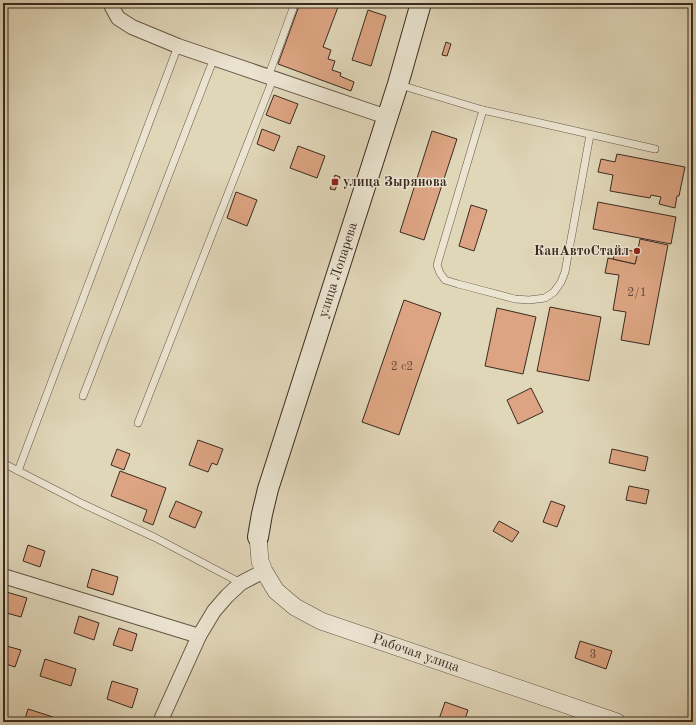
<svg xmlns="http://www.w3.org/2000/svg" width="696" height="725" viewBox="0 0 696 725" font-family="'Old Standard TT',serif">
  <style>
    .building { fill: #dca482; stroke: #3a2b1f }
    .lines { fill: none; stroke-linecap: round; stroke-linejoin: round }
    .service-casing { stroke: #645645; stroke-width: 8 }
    .minor-casing { stroke: #645645; stroke-width: 16 }
    .tertiary-casing { stroke: #645645; stroke-width: 18 }
    .secondary-casing { stroke: #3a2b1f; stroke-width: 22 }
    .service { stroke: #ebe4d1; stroke-width: 7 }
    .minor { stroke: #ebe4d1; stroke-width: 14 }
    .tertiary { stroke: #ebe4d1; stroke-width: 17 }
    .secondary { stroke: #ebe4d1; stroke-width: 20 }
    .poi-dot { fill: #8f2418; stroke: #ebe4d1; stroke-width: 1.5 }
    .labels { text-anchor: middle; dominant-baseline: central; stroke-width: 3; stroke-linejoin: round; paint-order: stroke }
    .number-label { font-size: 12px; fill: #624938 }
    .poi-label { font-size: 14px; font-weight: bold; fill: #3a2b1f; stroke: #ebe4d1; text-anchor: start }
    .street-label { font-size: 14px; fill: #3a2b1f; stroke: #ebe4d1 }
  </style>
  <rect width="100%" height="100%" fill="#e0d6b8"/>
  <filter id="stains"><feTurbulence type="fractalNoise" baseFrequency=".005" numOctaves="4"/><feColorMatrix values="0 0 0 0 .2 0 0 0 0 .09 0 0 0 0 .02 0 0 0 .5 -.17"/></filter>
  <radialGradient id="worn" r=".72"><stop offset=".6" stop-color="#630" stop-opacity="0"/><stop offset="1" stop-color="#630" stop-opacity=".3"/></radialGradient>
  <g class="building">
    <path d="M300,3H328L338,7L323,47L331,50L328,59L335,61L332,70L341,73L340,76L354,82L351,91L278,64Z"/>
    <path d="M368,10L386,16L371,66L352,60Z"/>
    <path d="M446,42L451,44L447,56L442,55Z"/>
    <path d="M274,95L298,104L290,124L266,115Z"/>
    <path d="M262,129L280,136L274,151L257,144Z"/>
    <path d="M432,131L457,139L424,240L400,232Z"/>
    <path d="M298,146L325,156L317,178L290,168Z"/>
    <path d="M617,154L685,167L679,196H677L675,208L659,204L661,197L651,195L650,198L610,191L613,175L598,172L601,159L615,162Z"/>
    <path d="M335,175L340,177L335,190L330,189Z"/>
    <path d="M236,192L257,200L247,226L227,218Z"/>
    <path d="M598,202L676,217L671,244L593,229Z"/>
    <path d="M471,205L487,210L474,251L459,246Z"/>
    <path d="M640,239L668,245L649,345L621,340L626,312L613,310L619,275L605,273L608,258L635,264Z"/>
    <path d="M616,248L638,252L635,264L613,259Z"/>
    <path d="M404,300L441,313L399,435L362,422Z"/>
    <path d="M550,307L601,317L589,381L537,371Z"/>
    <path d="M497,308L536,317L523,374L485,366Z"/>
    <path d="M531,388L543,412L518,424L507,400Z"/>
    <path d="M198,440L223,449L217,465L212,463L208,472L189,465Z"/>
    <path d="M117,449L130,454L124,470L111,465Z"/>
    <path d="M612,449L648,457L645,471L609,463Z"/>
    <path d="M120,471L166,488L153,525L143,521L147,510L111,496Z"/>
    <path d="M629,486L649,490L646,504L626,500Z"/>
    <path d="M176,501L202,512L195,528L169,517Z"/>
    <path d="M551,501L565,506L557,527L543,522Z"/>
    <path d="M499,521L519,532L512,542L493,531Z"/>
    <path d="M28,545L45,551L40,567L23,561Z"/>
    <path d="M92,569L118,577L113,595L87,587Z"/>
    <path d="M3,591L27,598L21,617L3,612Z"/>
    <path d="M79,616L99,623L94,640L74,633Z"/>
    <path d="M119,628L137,634L132,651L113,645Z"/>
    <path d="M580,641L612,651L606,669L575,658Z"/>
    <path d="M3,645L21,650L15,667L3,663Z"/>
    <path d="M45,659L76,669L71,686L40,676Z"/>
    <path d="M112,681L138,689L132,708L107,699Z"/>
    <path d="M445,702L468,710L464,722H438Z"/>
    <path d="M28,709L53,717L51,722H24Z"/>
  </g>
  <g class="lines">
    <defs>
      <g id="service">
        <path d="M268,77L295,3"/>
        <path d="M400,85L483,110L655,149"/>
        <path d="M483,110L437,265L440,273L445,280L458,284L515,299L529,300L545,298L554,292L561,282L565,272L590,135"/>
        <path d="M83,396L214,58"/>
        <path d="M138,423L273,79"/>
        <path d="M3,463L83,504L154,537L241,583"/>
        <path d="M18,471L178,46"/>
      </g>
      <g id="minor">
        <path d="M112,3V7L118,18L132,27L178,46L387,117"/>
        <path d="M3,576L199,636"/>
        <path d="M160,722L199,636L214,611L227,596L241,583L264,571"/>
      </g>
      <path id="tertiary" d="M258,537L260,561L264,571L276,591L295,607L321,621L617,722"/>
      <path id="secondary" d="M258,537L262,514L268,489L398,84L421,3"/>
    </defs>
    <use href="#service" class="service-casing"/>
    <use href="#minor" class="minor-casing"/>
    <use href="#tertiary" class="tertiary-casing"/>
    <use href="#secondary" class="secondary-casing"/>
    <use href="#service" class="service"/>
    <use href="#minor" class="minor"/>
    <use href="#tertiary" class="tertiary"/>
    <use href="#secondary" class="secondary"/>
  </g>
  <g class="poi-dot">
    <rect x="331" y="178" width="8" height="8" rx="2"/>
    <circle cx="637" cy="251" r="4"/>
  </g>
  <g class="labels">
    <g class="number-label">
      <text x="637" y="293">2/1</text>
      <text x="402" y="367">2 с2</text>
      <text x="593" y="655">3</text>
    </g>
    <g class="poi-label">
      <text x="343" y="182">улица Зырянова</text>
      <text x="629" y="251" text-anchor="end">КанАвтоСтайл</text>
    </g>
    <g class="street-label">
      <text transform="translate(338 270) rotate(-72)">улица Лопарева</text>
      <text transform="translate(416 653) rotate(19)">Рабочая улица</text>
    </g>
  </g>
  <rect width="696" height="725" fill="none" stroke="#e0d6b8" stroke-width="16"/>
  <rect x="4" y="4" width="688" height="717" fill="none" stroke="#3a2b1f" stroke-width="2"/>
  <rect x="8" y="8" width="680" height="709" fill="none" stroke="#3a2b1f"/>
  <rect width="100%" height="100%" filter="url(#stains)"/>
  <rect width="100%" height="100%" fill="url(#worn)"/>
</svg>
